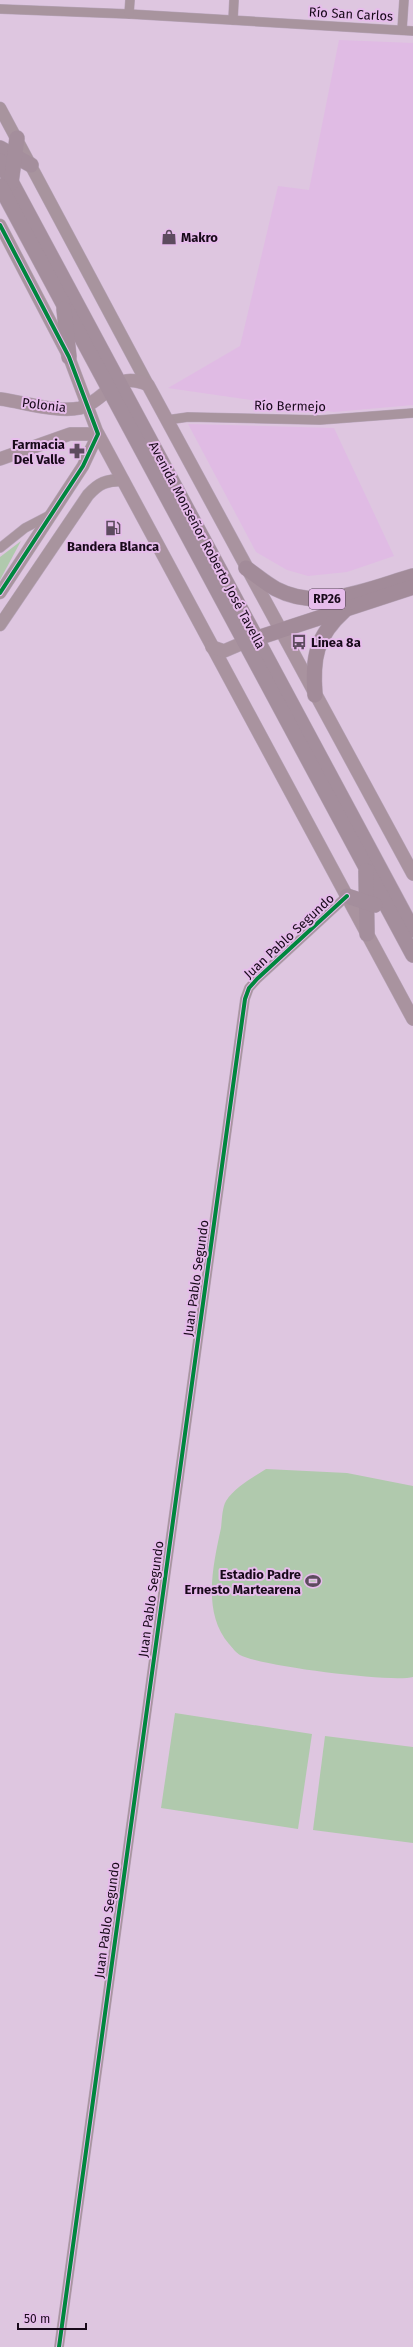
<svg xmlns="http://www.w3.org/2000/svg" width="413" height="2347" viewBox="0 0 413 2347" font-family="'Fira Sans',sans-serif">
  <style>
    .built { fill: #e0bbe4 }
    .green { fill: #b0c9ad }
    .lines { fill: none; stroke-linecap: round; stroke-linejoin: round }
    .minor-casing { stroke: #b9a6bb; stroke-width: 10 }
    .tertiary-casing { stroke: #b9a6bb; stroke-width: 13 }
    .secondary-casing { stroke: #b9a6bb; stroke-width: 14 }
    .primary-casing { stroke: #b9a6bb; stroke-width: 16 }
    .trunk-casing { stroke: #b9a6bb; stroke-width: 16 }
    .minor { stroke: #a8949e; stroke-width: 9 }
    .tertiary { stroke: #a8949e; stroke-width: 12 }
    .secondary { stroke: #a9939f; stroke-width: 13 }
    .primary { stroke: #a28b99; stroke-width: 15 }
    .trunk { stroke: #a48e9c; stroke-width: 15 }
    .cycleway-casing { stroke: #e6bceb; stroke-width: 6 }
    .cycleway { stroke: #00873e; stroke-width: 4 }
    .labels { text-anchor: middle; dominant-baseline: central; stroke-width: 4; stroke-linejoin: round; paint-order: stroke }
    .shield { fill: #e6bceb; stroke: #563f59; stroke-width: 1 }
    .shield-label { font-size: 12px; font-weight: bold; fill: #18091a }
    .street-label { font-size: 13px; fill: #18091a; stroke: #e6bceb }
    .poi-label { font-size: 13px; font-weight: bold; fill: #18091a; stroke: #e6bceb; text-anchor: start }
  </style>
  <rect width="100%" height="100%" fill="#dec6e0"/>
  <g class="built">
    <path d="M339,40L413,43V405L334,412L168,388L240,346L278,186L309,190Z"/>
    <path d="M188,424L334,428L394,556L347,572L308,576L287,570L256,552Z"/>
  </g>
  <g class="green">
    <path d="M21,541L0,580V557Z"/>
    <path d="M266,1469L347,1473L413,1486V1677C393,1683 259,1666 240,1655C236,1653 232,1647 229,1644C202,1613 213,1565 221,1528C222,1520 222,1508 226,1501C235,1487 252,1478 266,1469Z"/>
    <path d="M175,1713L312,1734L298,1829L161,1808Z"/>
    <path d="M325,1736L413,1747V1843L313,1830Z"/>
  </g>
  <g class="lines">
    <defs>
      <g id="minor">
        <path d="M0,9L129,14L413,31"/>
        <path d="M129,14L130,0"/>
        <path d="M233,20L234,0"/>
        <path d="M402,30L404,0"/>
        <path d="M167,420L188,417L320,420L413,413"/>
        <path d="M0,548L25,528L50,515"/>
        <path d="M59,2347L245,999L249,988L257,979L347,896"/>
      </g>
      <g id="tertiary">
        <path d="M0,108L148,385"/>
        <path d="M0,225L69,357L98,434L83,466L0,593"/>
        <path d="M0,625L88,495C99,483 106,480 123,480"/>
      </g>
      <g id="secondary">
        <path d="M0,399C23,402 58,413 80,408C106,401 114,369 148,385L413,874"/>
        <path d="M0,459L70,434H98L413,1019"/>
        <path d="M212,647L224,651L245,642"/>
      </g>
      <g id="primary">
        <path d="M246,568C256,575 265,583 276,589C320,612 369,589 413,576"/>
        <path d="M245,642L413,587"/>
        <path d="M315,695C312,659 316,636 344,611"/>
      </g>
      <g id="trunk">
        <path d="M0,148L31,165"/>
        <path d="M0,161L413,930"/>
        <path d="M11,183L17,138"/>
        <path d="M0,186L413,955"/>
        <path d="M64,309L69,357"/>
        <path d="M366,871L367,934"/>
        <path d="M347,896L375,905"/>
      </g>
    </defs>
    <use href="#minor" class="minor-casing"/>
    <use href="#tertiary" class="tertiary-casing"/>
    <use href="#secondary" class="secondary-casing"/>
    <use href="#primary" class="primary-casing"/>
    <use href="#trunk" class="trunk-casing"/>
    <use href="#minor" class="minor"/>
    <use href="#tertiary" class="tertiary"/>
    <use href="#secondary" class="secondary"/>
    <use href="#primary" class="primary"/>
    <use href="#trunk" class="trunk"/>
    <defs>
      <g id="cycleway">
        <path d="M0,225L69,357L98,434L83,466L0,593"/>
        <path d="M59,2347L245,999L249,988L257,979L347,896"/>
      </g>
    </defs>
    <use href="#cycleway" class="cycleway-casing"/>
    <use href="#cycleway" class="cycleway"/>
  </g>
  <defs>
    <symbol id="shop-bare" viewBox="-9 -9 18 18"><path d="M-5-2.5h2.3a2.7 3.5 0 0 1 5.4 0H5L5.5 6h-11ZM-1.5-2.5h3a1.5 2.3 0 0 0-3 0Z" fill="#5d4b5f" stroke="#e6bceb" stroke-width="2.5" paint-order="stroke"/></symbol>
    <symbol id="pharmacy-bare" viewBox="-9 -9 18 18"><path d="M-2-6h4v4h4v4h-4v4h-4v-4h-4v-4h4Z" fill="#5d4b5f" stroke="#e6bceb" stroke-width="2.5" paint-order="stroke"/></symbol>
    <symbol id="fuel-bare" viewBox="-9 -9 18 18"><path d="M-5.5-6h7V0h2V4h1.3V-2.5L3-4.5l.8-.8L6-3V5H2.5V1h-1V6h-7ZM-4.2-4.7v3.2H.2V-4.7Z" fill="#5d4b5f" stroke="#e6bceb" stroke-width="2.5" paint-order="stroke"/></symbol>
    <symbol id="bus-bare" viewBox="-9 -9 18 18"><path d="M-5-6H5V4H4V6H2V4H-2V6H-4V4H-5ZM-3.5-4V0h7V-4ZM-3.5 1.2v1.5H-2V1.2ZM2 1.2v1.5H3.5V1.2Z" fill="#5d4b5f" stroke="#e6bceb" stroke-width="2.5" paint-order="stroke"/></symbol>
    <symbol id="stadium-bare" viewBox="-9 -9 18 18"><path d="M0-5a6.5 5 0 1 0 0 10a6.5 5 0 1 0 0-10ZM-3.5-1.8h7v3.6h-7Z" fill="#5d4b5f" stroke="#e6bceb" stroke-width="2.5" paint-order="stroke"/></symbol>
  </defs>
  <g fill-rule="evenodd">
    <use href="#shop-bare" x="158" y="226" width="22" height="22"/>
    <use href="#pharmacy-bare" x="66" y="440" width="22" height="22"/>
    <use href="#fuel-bare" x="102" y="517" width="22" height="22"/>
    <use href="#bus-bare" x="288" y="631" width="22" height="22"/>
    <use href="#stadium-bare" x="302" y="1570" width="22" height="22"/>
  </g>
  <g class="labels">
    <rect class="shield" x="309" y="589" width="36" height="20" rx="3"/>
    <g class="shield-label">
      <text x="327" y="599">RP26</text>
    </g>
    <g class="street-label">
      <text transform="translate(351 14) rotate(3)">Río San Carlos</text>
      <text transform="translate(44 405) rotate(7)">Polonia</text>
      <text transform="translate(290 406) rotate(1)">Río Bermejo</text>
      <text transform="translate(207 545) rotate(62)">Avenida Monseñor Roberto José Tavella</text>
      <text transform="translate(289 936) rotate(-43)">Juan Pablo Segundo</text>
      <text transform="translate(196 1278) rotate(-82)">Juan Pablo Segundo</text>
      <text transform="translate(151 1599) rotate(-82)">Juan Pablo Segundo</text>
      <text transform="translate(107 1920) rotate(-82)">Juan Pablo Segundo</text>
    </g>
    <g class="poi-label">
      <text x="181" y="237">Makro</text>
      <text x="65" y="444" text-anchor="end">Farmacia<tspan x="65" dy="15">Del Valle</tspan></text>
      <text x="113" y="546" text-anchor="middle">Bandera Blanca</text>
      <text x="311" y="642">Linea 8a</text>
      <text x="301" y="1574" text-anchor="end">Estadio Padre<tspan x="301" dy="15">Ernesto Martearena</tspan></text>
    </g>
  </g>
  <path d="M18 2323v6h68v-6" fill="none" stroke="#18091a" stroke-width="2"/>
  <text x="24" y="2323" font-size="12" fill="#18091a" stroke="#e6bceb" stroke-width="3" paint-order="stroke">50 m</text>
</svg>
